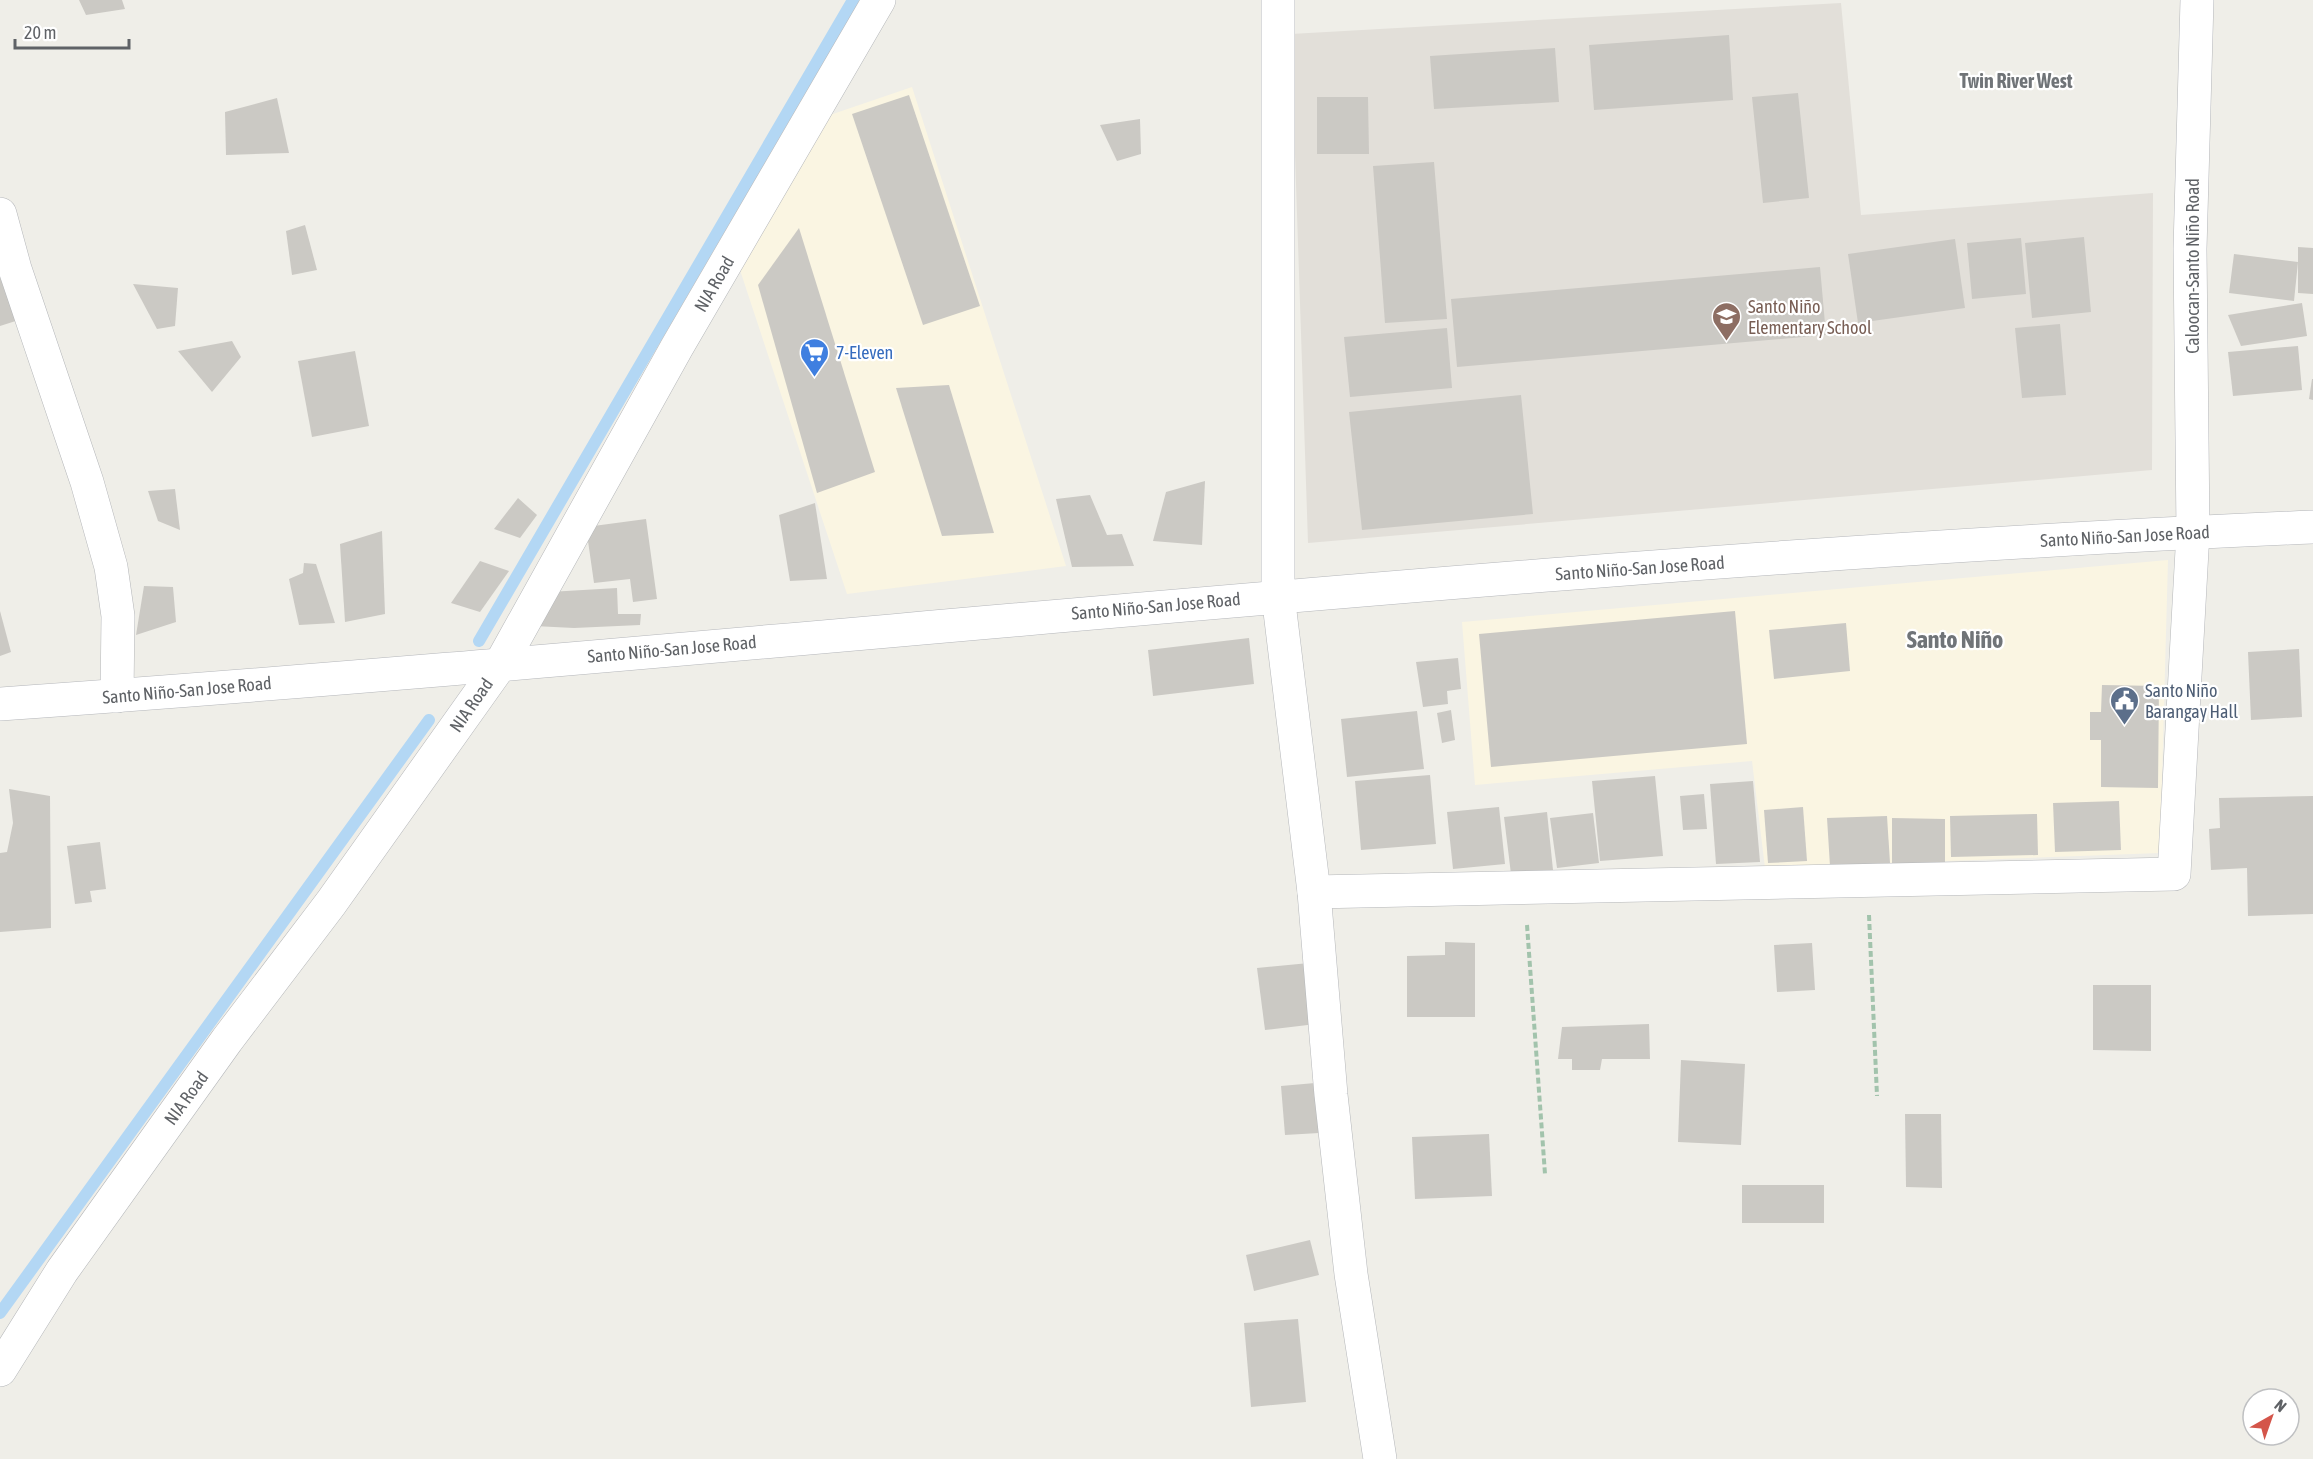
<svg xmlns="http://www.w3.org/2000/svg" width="2313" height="1459" viewBox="0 0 2313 1459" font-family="'Asap Condensed',sans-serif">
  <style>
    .commercial { fill: #faf5e2 }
    .education { fill: #e2dfd9 }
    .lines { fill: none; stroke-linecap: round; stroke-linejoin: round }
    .stream { stroke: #b3d7f4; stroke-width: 12 }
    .building { fill: #cbc9c4 }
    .street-casing { stroke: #b5b7ba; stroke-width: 34 }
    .secondary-casing { stroke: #b4b6ba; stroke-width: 34 }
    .path { stroke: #a2c3ac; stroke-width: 4; stroke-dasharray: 6 3; stroke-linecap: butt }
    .street { stroke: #fff; stroke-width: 33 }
    .secondary { stroke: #fff; stroke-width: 33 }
    .labels { text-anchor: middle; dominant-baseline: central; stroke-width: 4.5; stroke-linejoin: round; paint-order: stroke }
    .street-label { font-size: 18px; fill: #5f6266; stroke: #fff }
    .education-label { font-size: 18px; fill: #785e54; stroke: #fff; text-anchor: start }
    .shop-label { font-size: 18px; fill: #366cbe; stroke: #fff; text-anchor: start }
    .service-label { font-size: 18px; fill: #4e5e75; stroke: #fff; text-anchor: start }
    .neighbourhood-label { font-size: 20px; font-weight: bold; fill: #707478; stroke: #fff }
    .district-label { font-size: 24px; font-weight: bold; fill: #707478; stroke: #fff }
  </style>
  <rect width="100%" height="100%" fill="#efeee8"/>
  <g class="commercial">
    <path d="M912,87L1066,566L847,594L739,267L827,116Z"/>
    <path d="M2168,560L2160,853L1765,868L1752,761L1475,785L1462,622Z"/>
  </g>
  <path class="education" d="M1841,3L1861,215L2153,193L2152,470L1308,543L1291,34Z"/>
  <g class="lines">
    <g class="stream">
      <path d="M479,641L853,0"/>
      <path d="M0,1313L429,720"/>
    </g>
  </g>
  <g class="building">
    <path d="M79,0H122L125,9L86,15Z"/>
    <path d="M1729,35L1733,100L1594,110L1589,45Z"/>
    <path d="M1555,48L1559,102L1434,109L1430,56Z"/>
    <path d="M1798,93L1809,198L1763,203L1752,97Z"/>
    <path d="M909,95L980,306L923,325L852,114Z"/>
    <path d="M1317,97H1368L1369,154H1317Z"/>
    <path d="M277,98L289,153L226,155L225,112Z"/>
    <path d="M1140,119L1141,154L1117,161L1100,125Z"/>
    <path d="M1434,162L1447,319L1385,323L1373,166Z"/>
    <path d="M305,225L317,270L292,275L286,231Z"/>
    <path d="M799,228L875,472L817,493L758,285Z"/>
    <path d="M2084,237L2091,312L2032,318L2025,243Z"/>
    <path d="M2021,238L2026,294L1972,299L1967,243Z"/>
    <path d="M1955,239L1965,308L1858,323L1848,254Z"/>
    <path d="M0,244L25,318L0,326Z"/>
    <path d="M2298,247L2313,248V294L2298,293Z"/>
    <path d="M2234,254L2298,262L2294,301L2229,293Z"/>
    <path d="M1820,267L1826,335L1457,367L1451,299Z"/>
    <path d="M133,284L178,288L175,326L157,329Z"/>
    <path d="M2302,303L2307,336L2241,346L2228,315Z"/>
    <path d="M2060,324L2066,395L2022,398L2015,328Z"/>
    <path d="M1447,328L1452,388L1350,397L1344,337Z"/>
    <path d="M232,341L241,357L212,392L178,351Z"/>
    <path d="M2298,346L2302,390L2233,396L2228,352Z"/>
    <path d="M355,351L369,426L312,437L298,361Z"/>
    <path d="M2312,379H2313V400L2309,399Z"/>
    <path d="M949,385L994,533L942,536L896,388Z"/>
    <path d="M1521,395L1533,514L1362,530L1349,412Z"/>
    <path d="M1205,481L1202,545L1153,541L1166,492Z"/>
    <path d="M175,489L180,530L158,521L148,491Z"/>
    <path d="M1090,495L1107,535L1122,534L1134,566L1072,567L1056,499Z"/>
    <path d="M518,498L537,515L520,538L494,529Z"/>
    <path d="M815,503L827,579L790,581L779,515Z"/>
    <path d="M646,519L657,599L633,602L630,579L594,583L586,527Z"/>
    <path d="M382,531L385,614L345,622L340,544Z"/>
    <path d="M480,561L509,571L480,612L451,603Z"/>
    <path d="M304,563L316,564L335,623L299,625L289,579L303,573Z"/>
    <path d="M144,586L173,587L176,622L136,635Z"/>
    <path d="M617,588L618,614H641L640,625L574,628L534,626L549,592Z"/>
    <path d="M0,611L11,652L0,656Z"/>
    <path d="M1735,611L1747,744L1491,767L1479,634Z"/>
    <path d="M1846,623L1850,671L1774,679L1769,630Z"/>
    <path d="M1249,638L1254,684L1153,696L1148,650Z"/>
    <path d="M2299,649L2302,717L2251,720L2248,652Z"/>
    <path d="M1458,658L1461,689L1447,691L1448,704L1423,707L1416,662Z"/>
    <path d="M2102,685L2159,686L2158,788L2101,787V740H2090V712H2101Z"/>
    <path d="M1451,710L1455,740L1442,743L1437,713Z"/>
    <path d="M1417,711L1424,769L1347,777L1341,719Z"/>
    <path d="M1430,775L1436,844L1361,850L1355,781Z"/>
    <path d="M1655,776L1663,856L1600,861L1592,781Z"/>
    <path d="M1753,781L1760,862L1716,864L1710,784Z"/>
    <path d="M9,789L50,796L51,928L0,932V853L7,852L13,823Z"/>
    <path d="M1704,794L1707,829L1683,830L1680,796Z"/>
    <path d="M2313,796V914L2248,916L2247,868L2211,870L2209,829L2220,828L2219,798Z"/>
    <path d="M2119,801L2121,850L2055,852L2053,803Z"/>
    <path d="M1499,807L1505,864L1453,869L1447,812Z"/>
    <path d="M1803,807L1807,861L1768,863L1764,810Z"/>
    <path d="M1547,812L1553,870L1511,874L1504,817Z"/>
    <path d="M1593,813L1599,863L1557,868L1550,818Z"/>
    <path d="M2037,814L2038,855L1951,857L1950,816Z"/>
    <path d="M1887,816L1890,863L1830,866L1827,818Z"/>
    <path d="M1892,818L1945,819V863H1892Z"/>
    <path d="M100,842L106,889L90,891L92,902L75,904L67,846Z"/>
    <path d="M1445,942L1475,943V1017H1407V956L1445,955Z"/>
    <path d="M1812,943L1815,990L1777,992L1774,945Z"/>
    <path d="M1309,963L1316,1024L1265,1030L1257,968Z"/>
    <path d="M2093,985H2151V1051L2093,1050Z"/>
    <path d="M1649,1024L1650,1059H1602L1600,1070H1572V1059H1558L1562,1027Z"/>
    <path d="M1681,1060L1745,1064L1741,1145L1678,1142Z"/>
    <path d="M1315,1083L1319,1133L1285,1135L1281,1086Z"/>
    <path d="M1905,1114H1941L1942,1188L1906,1187Z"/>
    <path d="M1489,1134L1492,1196L1415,1199L1412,1137Z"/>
    <rect x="1742" y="1185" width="82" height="38"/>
    <path d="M1310,1240L1319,1275L1254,1291L1246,1255Z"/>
    <path d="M1298,1319L1306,1402L1251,1407L1244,1323Z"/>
  </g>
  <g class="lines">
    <defs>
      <g id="street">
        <path d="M1278,0V595L1314,892L1331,1095L1351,1274L1380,1459"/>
        <path d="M0,214L15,269L87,482L111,567L118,616L117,696"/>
        <path d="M1314,892L2174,874L2193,532"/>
        <path d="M0,1370L62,1271L227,1040L331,903L500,665L677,347L879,0"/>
      </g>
      <g id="secondary">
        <path d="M2193,532L2190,249L2197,0"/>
        <path d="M0,704C771,650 1540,560 2313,527"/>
      </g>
    </defs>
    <use href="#street" class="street-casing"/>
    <use href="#secondary" class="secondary-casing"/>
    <g class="path">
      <path d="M1869,915L1877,1096"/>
      <path d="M1527,925L1545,1174"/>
    </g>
    <use href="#street" class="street"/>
    <use href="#secondary" class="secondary"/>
  </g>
  <defs>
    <symbol id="school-pin" viewBox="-11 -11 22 30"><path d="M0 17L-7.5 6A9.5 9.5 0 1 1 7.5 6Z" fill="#8d6e63" stroke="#fff"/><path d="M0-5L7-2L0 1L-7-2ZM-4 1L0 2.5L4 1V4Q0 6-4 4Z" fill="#fff"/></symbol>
    <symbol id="supermarket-pin" viewBox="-11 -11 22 30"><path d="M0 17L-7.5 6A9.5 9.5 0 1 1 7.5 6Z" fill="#3f7fe0" stroke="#fff"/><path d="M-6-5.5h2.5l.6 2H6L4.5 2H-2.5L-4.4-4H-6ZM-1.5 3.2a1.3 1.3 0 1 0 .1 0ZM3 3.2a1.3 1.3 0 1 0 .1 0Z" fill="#fff"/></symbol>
    <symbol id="civic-pin" viewBox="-11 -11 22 30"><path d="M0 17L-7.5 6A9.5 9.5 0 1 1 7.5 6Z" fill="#5c6f8a" stroke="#fff"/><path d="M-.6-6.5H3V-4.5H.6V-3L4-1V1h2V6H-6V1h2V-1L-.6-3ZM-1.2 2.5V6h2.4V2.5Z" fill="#fff"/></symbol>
  </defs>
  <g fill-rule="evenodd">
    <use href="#school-pin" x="1710" y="300" width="33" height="45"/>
    <use href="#supermarket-pin" x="798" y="336" width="33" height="45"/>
    <use href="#civic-pin" x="2108" y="684" width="33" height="45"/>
  </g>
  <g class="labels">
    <g class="street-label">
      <text transform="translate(2192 266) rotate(-90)">Caloocan-Santo Niño Road</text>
      <text transform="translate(714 284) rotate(-60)">NIA Road</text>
      <text transform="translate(2125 536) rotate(-3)">Santo Niño-San Jose Road</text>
      <text transform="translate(1640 568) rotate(-4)">Santo Niño-San Jose Road</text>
      <text transform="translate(1156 606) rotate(-5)">Santo Niño-San Jose Road</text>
      <text transform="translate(672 649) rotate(-5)">Santo Niño-San Jose Road</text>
      <text transform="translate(187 690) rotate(-5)">Santo Niño-San Jose Road</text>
      <text transform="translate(471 705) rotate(-55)">NIA Road</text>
      <text transform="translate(186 1098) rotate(-54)">NIA Road</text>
    </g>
    <g class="education-label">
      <text x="1748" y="306">Santo Niño<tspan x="1748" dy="21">Elementary School</tspan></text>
    </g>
    <g class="shop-label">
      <text x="836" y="352">7-Eleven</text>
    </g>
    <g class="service-label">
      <text x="2145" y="690">Santo Niño<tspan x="2145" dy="21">Barangay Hall</tspan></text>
    </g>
    <g class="neighbourhood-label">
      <text x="2016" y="80">Twin River West</text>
    </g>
    <g class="district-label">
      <text x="1955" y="639">Santo Niño</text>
    </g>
  </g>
  <g transform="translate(2271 1417) rotate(40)"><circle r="28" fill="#ffffff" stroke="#bfc0c2" stroke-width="1.5"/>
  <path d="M0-4.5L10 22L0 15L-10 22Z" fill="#d4554a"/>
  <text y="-9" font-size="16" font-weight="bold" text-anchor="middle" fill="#5f6266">N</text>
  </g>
  <path d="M15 39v9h114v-9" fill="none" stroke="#5f6266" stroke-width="3"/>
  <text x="24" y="39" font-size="18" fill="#5f6266" stroke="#ffffff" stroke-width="4.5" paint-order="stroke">20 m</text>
</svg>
